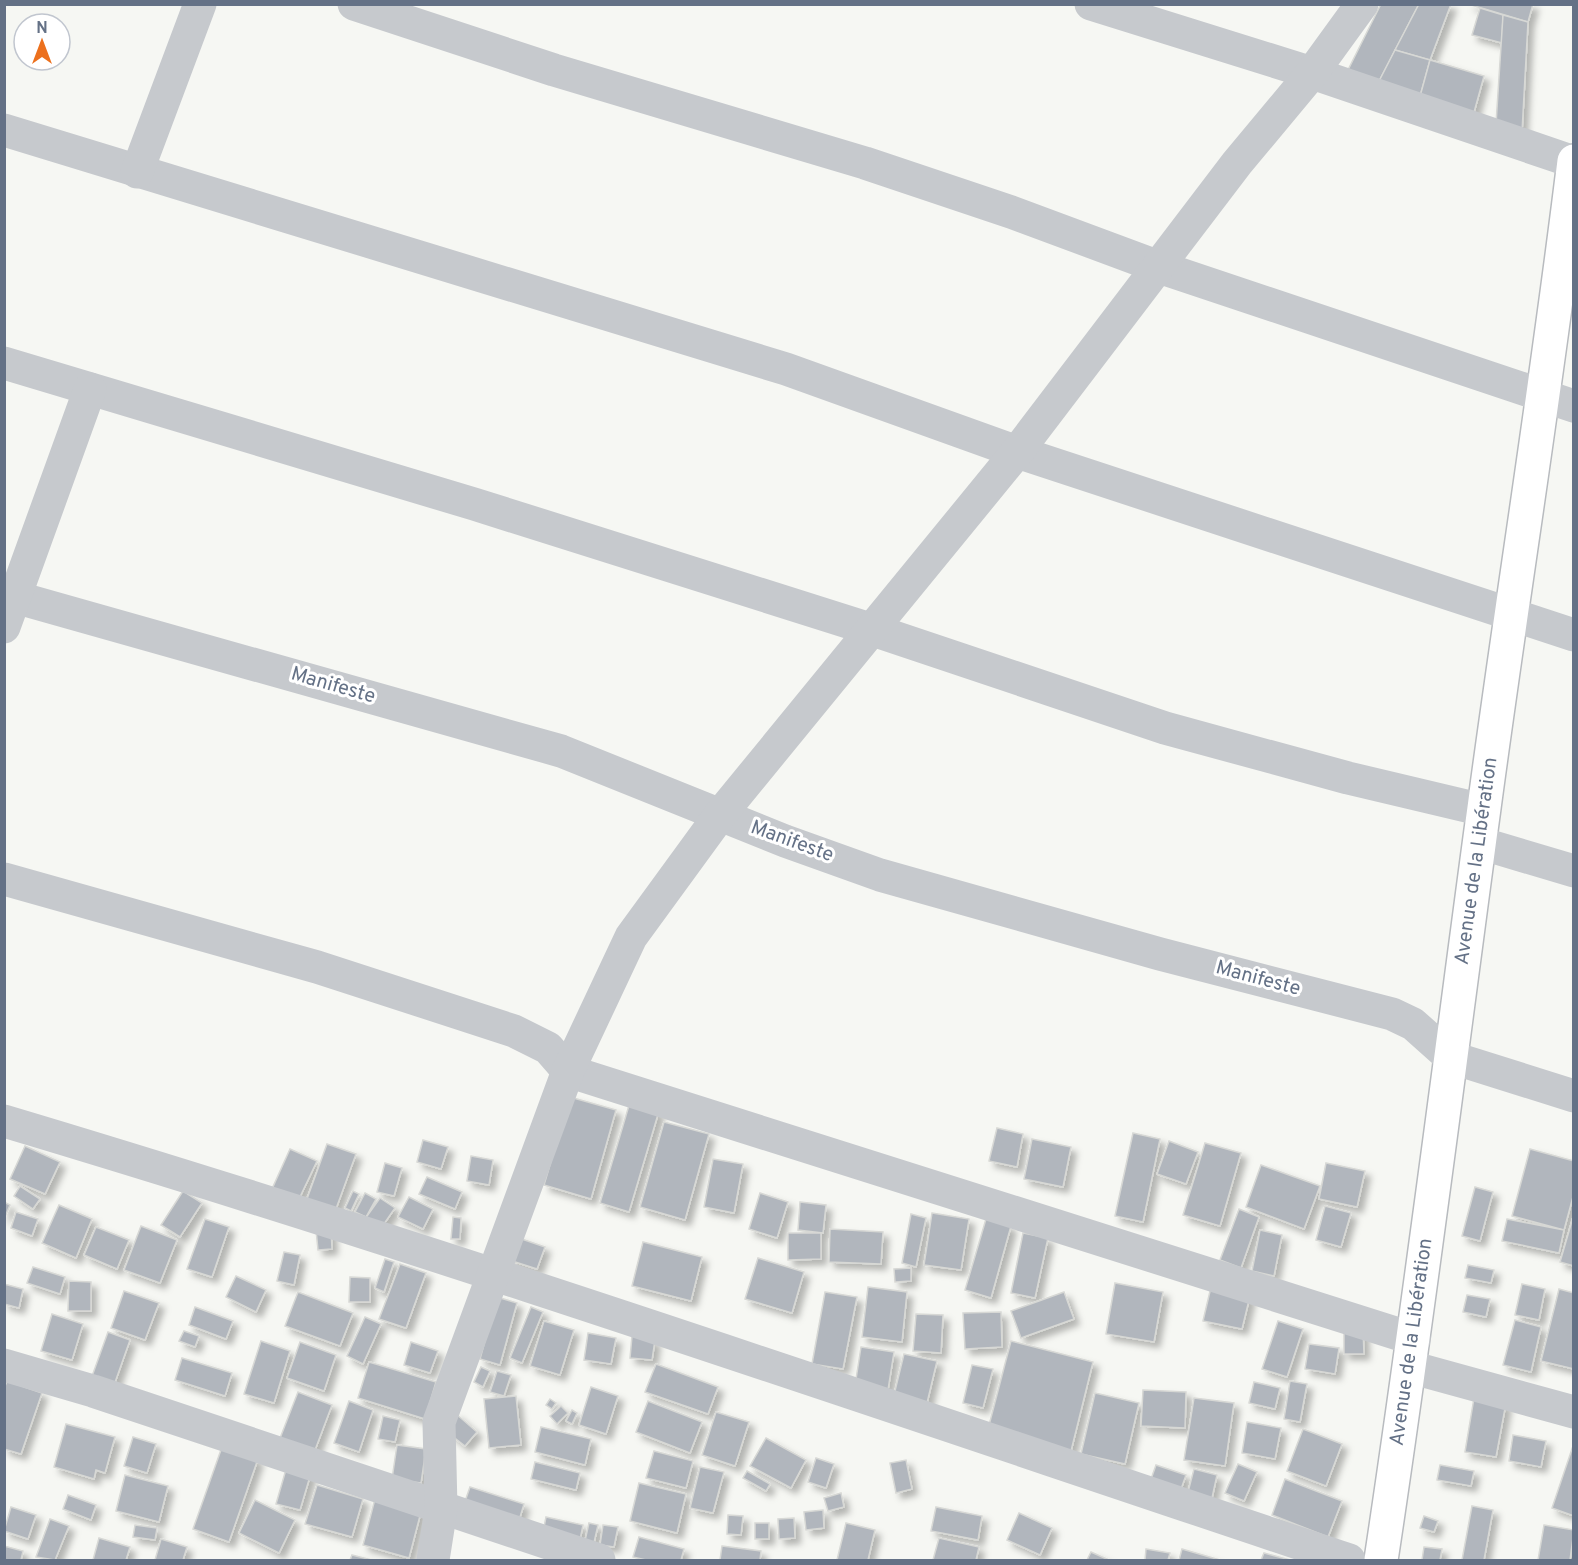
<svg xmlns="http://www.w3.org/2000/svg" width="1578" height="1565" viewBox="0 0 1578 1565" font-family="Overpass,sans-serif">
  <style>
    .building { fill: #b1b6bd; stroke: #d7d8d5; stroke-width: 1.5; filter: url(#shadow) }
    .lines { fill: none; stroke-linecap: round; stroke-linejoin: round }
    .highway-casing { stroke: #b8bbbf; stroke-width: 36 }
    .minor { stroke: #c6c9cd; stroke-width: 33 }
    .highway { stroke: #fff; stroke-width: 33 }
    .labels { text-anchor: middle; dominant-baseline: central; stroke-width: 6; stroke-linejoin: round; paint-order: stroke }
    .street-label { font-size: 20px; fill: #647186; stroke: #fff }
  </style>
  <defs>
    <filter id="shadow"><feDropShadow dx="5.5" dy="5.5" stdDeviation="3" flood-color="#0004"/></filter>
  </defs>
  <rect width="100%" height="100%" fill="#f6f7f3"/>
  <g class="building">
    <path d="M1381,4H1419L1376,87L1347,72Z"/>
    <path d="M1419,4H1451L1430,60L1395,50Z"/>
    <path d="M1468,4H1533L1528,22Z"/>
    <path d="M1480,8L1503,15L1502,43L1472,35Z"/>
    <path d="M1503,15L1528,22L1522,132L1496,124Z"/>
    <path d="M1395,50L1430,60L1419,100L1376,87Z"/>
    <path d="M1430,60L1484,76L1473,116L1419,100Z"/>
    <path d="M570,1097L616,1110L591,1199L544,1185Z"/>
    <path d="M630,1102L659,1111L629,1212L600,1203Z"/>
    <path d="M664,1122L709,1134L685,1220L640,1207Z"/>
    <path d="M997,1128L1023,1134L1017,1167L989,1161Z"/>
    <path d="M1133,1133L1160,1139L1143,1222L1115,1216Z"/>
    <path d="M1032,1139L1071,1147L1063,1187L1024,1179Z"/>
    <path d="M423,1140L448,1147L441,1169L417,1162Z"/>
    <path d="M1169,1141L1198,1152L1186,1184L1157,1174Z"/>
    <path d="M1205,1143L1241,1153L1220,1226L1183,1215Z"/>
    <path d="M327,1144L356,1154L333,1217L304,1207Z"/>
    <path d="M25,1146L60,1162L45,1194L10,1179Z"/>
    <path d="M290,1149L317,1161L298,1201L272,1189Z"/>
    <path d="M1530,1149L1574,1161V1193L1564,1230L1512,1216Z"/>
    <path d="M471,1156L493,1160L489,1185L467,1181Z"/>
    <path d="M713,1159L743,1164L734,1213L704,1207Z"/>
    <path d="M385,1163L402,1168L394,1196L377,1192Z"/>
    <path d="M1326,1163L1365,1171L1357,1207L1319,1199Z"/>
    <path d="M1261,1165L1320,1186L1304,1229L1246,1207Z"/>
    <path d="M427,1177L462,1192L455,1209L419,1194Z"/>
    <path d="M20,1186L40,1199L33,1209L14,1196Z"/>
    <path d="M1475,1187L1493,1192L1480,1241L1462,1236Z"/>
    <path d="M183,1191L202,1203L180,1237L161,1225Z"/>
    <path d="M353,1191L359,1194L351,1211L345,1208Z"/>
    <path d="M365,1193L376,1199L366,1217L355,1212Z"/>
    <path d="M760,1193L788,1202L777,1238L749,1229Z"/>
    <path d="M409,1197L433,1209L423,1229L398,1217Z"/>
    <path d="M380,1198L395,1208L377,1234L362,1223Z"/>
    <path d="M4,1202L10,1205L4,1219Z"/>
    <path d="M800,1202L826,1205L823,1233L798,1230Z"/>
    <path d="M59,1205L92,1219L76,1258L42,1243Z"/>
    <path d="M1325,1206L1351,1213L1341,1247L1316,1240Z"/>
    <path d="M1239,1209L1259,1217L1241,1268L1220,1260Z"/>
    <path d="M16,1212L38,1219L32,1236L11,1228Z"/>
    <path d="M932,1213L969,1219L961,1270L924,1265Z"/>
    <path d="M911,1214L926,1218L916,1267L902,1263Z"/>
    <path d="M1574,1214V1266L1560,1262Z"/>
    <path d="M453,1217L461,1218L460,1239H451Z"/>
    <path d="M205,1219L229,1227L212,1277L187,1269Z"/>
    <path d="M986,1219L1011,1226L991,1298L965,1290Z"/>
    <path d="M1507,1219L1564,1230L1559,1253L1502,1241Z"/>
    <path d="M141,1226L177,1240L160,1283L124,1270Z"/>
    <path d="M96,1227L129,1240L117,1269L84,1255Z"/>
    <path d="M331,1229L332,1249L318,1250L316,1230Z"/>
    <path d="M830,1229L883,1232L881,1264L829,1262Z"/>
    <path d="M1260,1230L1282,1235L1274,1276L1252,1271Z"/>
    <path d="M788,1233H821V1259L788,1260Z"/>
    <path d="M1023,1233L1048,1238L1035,1298L1011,1293Z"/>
    <path d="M516,1237L545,1247L537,1269L509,1260Z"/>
    <path d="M643,1242L702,1257L691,1301L632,1286Z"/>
    <path d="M284,1252L300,1255L294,1285L277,1281Z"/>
    <path d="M758,1258L804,1272L792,1313L745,1299Z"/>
    <path d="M385,1259L394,1262L384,1292L375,1288Z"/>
    <path d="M400,1264L426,1273L406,1328L379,1319Z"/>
    <path d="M1468,1265L1494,1270L1491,1283L1465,1278Z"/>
    <path d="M33,1267L65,1277L60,1294L27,1283Z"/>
    <path d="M911,1268V1281L895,1282L894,1269Z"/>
    <path d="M236,1276L266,1290L256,1312L226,1297Z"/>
    <path d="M350,1277L370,1278V1302H349Z"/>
    <path d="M69,1281L91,1282V1311H68Z"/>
    <path d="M1115,1283L1163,1292L1154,1342L1106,1334Z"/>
    <path d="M4,1284L23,1289L19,1308L4,1304Z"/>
    <path d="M1522,1284L1545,1289L1539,1320L1515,1315Z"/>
    <path d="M868,1287L907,1292L902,1342L862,1337Z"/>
    <path d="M1211,1287L1250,1296L1242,1329L1203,1321Z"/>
    <path d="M1559,1289L1574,1293V1369L1541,1361Z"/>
    <path d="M124,1291L159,1303L145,1340L111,1328Z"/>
    <path d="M298,1292L353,1313L340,1346L285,1326Z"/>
    <path d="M825,1292L857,1297L843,1369L812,1364Z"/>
    <path d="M1064,1292L1074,1319L1021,1338L1011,1311Z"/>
    <path d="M1467,1295L1490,1299L1486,1317L1463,1312Z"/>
    <path d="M497,1297L517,1303L500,1365L480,1359Z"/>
    <path d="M195,1307L233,1321L226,1339L189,1325Z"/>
    <path d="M531,1307L543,1312L522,1363L510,1358Z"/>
    <path d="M1001,1312L1002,1347L965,1349L963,1313Z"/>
    <path d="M52,1314L83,1324L72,1360L41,1351Z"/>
    <path d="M916,1314L943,1315L941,1353L913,1351Z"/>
    <path d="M365,1317L381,1324L363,1364L347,1356Z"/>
    <path d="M1515,1320L1541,1327L1531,1372L1503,1365Z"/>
    <path d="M544,1321L574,1330L560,1375L530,1366Z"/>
    <path d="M1278,1321L1303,1329L1287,1377L1262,1369Z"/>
    <path d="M1344,1329H1363L1364,1354H1344Z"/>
    <path d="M184,1331L199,1336L195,1347L179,1341Z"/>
    <path d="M108,1332L130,1340L113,1388L91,1379Z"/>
    <path d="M588,1333L616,1338L611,1364L584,1360Z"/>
    <path d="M632,1336L655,1340L652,1360L630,1358Z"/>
    <path d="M261,1341L290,1351L274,1403L244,1394Z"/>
    <path d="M1011,1341L1093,1362L1071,1451L988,1429Z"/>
    <path d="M300,1342L336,1355L324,1391L287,1378Z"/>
    <path d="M411,1342L438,1351L430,1373L404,1365Z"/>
    <path d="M1309,1344L1339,1348L1335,1374L1305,1369Z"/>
    <path d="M861,1347L894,1352L887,1396L854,1392Z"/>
    <path d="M904,1354L937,1361L927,1403L894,1395Z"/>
    <path d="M182,1358L232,1373L225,1396L175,1380Z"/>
    <path d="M369,1362L436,1382L425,1419L358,1398Z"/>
    <path d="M656,1364L718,1387L708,1414L645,1392Z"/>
    <path d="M972,1365L993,1369L983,1408L963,1403Z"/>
    <path d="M481,1367L490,1371L483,1387L474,1382Z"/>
    <path d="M497,1371L511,1375L504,1396L490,1392Z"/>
    <path d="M7,1381L42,1393L21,1454L4,1449V1389Z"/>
    <path d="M1290,1381L1307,1384L1300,1422L1284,1419Z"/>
    <path d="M1254,1382L1280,1388L1275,1409L1249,1403Z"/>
    <path d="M591,1387L618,1396L606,1434L579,1425Z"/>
    <path d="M1143,1390L1186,1392L1185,1428L1141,1426Z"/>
    <path d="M298,1392L332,1405L312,1458L277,1446Z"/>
    <path d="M1095,1393L1139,1403L1125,1464L1081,1454Z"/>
    <path d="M516,1396L521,1445L489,1448L484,1399Z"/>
    <path d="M1194,1398L1234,1403L1225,1466L1184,1460Z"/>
    <path d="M1474,1398L1506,1403L1496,1457L1465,1452Z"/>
    <path d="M550,1399L556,1403L552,1409L546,1405Z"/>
    <path d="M349,1401L373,1410L359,1452L334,1443Z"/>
    <path d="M648,1401L702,1422L690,1453L636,1432Z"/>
    <path d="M561,1406L568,1413L557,1424L550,1416Z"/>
    <path d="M572,1410L577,1413L572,1424L566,1421Z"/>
    <path d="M716,1412L749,1422L735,1466L702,1455Z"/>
    <path d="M455,1413L477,1432L465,1446L442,1428Z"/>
    <path d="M383,1416L400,1420L395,1442L378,1439Z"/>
    <path d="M1247,1422L1281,1428L1275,1459L1242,1453Z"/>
    <path d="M66,1424L115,1437L105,1473L96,1470L94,1479L54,1467Z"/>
    <path d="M541,1427L591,1439L585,1465L535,1452Z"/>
    <path d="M1303,1429L1342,1444L1326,1486L1287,1471Z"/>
    <path d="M1513,1435L1546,1441L1541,1467L1509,1461Z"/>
    <path d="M133,1437L156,1444L147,1473L124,1466Z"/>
    <path d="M766,1438L806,1460L791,1488L750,1466Z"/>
    <path d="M1574,1443V1516L1552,1508Z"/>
    <path d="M397,1445L426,1449L421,1483L392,1479Z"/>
    <path d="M222,1447L258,1459L229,1542L193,1529Z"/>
    <path d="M654,1451L693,1461L686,1488L646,1478Z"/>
    <path d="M816,1458L834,1464L826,1488L808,1482Z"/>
    <path d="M906,1460L912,1489L896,1493L890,1463Z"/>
    <path d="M535,1462L580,1473L576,1490L531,1479Z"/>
    <path d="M1238,1464L1257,1472L1244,1501L1225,1493Z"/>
    <path d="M1156,1465L1186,1475L1180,1492L1150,1482Z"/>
    <path d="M1440,1465L1474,1471L1471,1486L1437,1480Z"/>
    <path d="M287,1466L311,1473L300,1510L276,1504Z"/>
    <path d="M700,1467L724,1472L713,1513L690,1508Z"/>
    <path d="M1194,1469L1217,1475L1212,1498L1188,1492Z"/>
    <path d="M747,1471L770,1484L766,1491L743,1478Z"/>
    <path d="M125,1475L168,1486L159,1522L116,1511Z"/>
    <path d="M1285,1479L1342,1501L1328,1537L1272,1515Z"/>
    <path d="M639,1483L686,1494L677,1533L630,1521Z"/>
    <path d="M317,1485L363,1499L352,1537L305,1524Z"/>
    <path d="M470,1487L524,1504L517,1527L462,1510Z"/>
    <path d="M841,1493L844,1507L828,1511L824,1498Z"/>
    <path d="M68,1495L96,1505L91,1520L63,1509Z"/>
    <path d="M376,1495L422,1508L409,1558L363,1545Z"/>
    <path d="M255,1500L295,1520L279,1553L239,1533Z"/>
    <path d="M1472,1506L1493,1510L1484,1560H1462Z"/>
    <path d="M11,1507L36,1515L28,1539L4,1531Z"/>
    <path d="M936,1507L982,1516L978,1540L931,1531Z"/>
    <path d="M823,1510L824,1528L806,1530L804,1512Z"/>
    <path d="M1019,1513L1052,1528L1040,1555L1007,1540Z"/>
    <path d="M728,1515L743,1516L741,1535L727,1534Z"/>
    <path d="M1424,1516L1438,1521L1434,1532L1420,1528Z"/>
    <path d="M546,1517L583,1525L579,1545L542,1537Z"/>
    <path d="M794,1518L795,1538L779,1539L778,1519Z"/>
    <path d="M50,1519L69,1526L55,1560L36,1557Z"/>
    <path d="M589,1523L598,1525L593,1547L584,1545Z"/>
    <rect x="755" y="1523" width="14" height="16"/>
    <path d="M846,1523L875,1530L868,1560H837Z"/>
    <path d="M135,1525L157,1528L155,1540L133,1537Z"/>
    <path d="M603,1525L618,1527L614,1547L600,1545Z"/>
    <path d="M1544,1525L1574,1530L1570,1560H1538Z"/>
    <path d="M639,1537L684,1549L681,1560H646L633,1557Z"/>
    <path d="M99,1538L130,1547L126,1560H93Z"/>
    <path d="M939,1538L979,1547L976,1560H933Z"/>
    <path d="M161,1539L187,1547L183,1560H155Z"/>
    <path d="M4,1546L23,1551L21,1560H4Z"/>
    <path d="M722,1546L761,1551L760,1560H720Z"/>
    <path d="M1424,1547L1442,1549L1440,1560H1422Z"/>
    <path d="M1146,1549L1170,1553L1168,1560H1145Z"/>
    <path d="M1182,1549L1220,1560H1179Z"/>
    <path d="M1091,1552L1109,1560H1087Z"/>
    <path d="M1264,1553L1290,1560H1261Z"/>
    <path d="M352,1555L372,1560H350Z"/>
  </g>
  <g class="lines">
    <defs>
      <path id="highway" d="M1381,1560C1419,1310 1450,1059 1484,808C1513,592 1548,377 1574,161"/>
    </defs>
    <use href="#highway" class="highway-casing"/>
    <g class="minor">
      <path d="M354,4L554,70L865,163L1011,212L1159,267L1574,406"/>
      <path d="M1091,4L1312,73L1574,162"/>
      <path d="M4,130L786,369L1017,452L1574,635"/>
      <path d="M137,172L200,4"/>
      <path d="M4,363L474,504L870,629L1165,728L1348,778L1483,810"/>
      <path d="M4,594L561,751L785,841L880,875L1160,954L1392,1014L1413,1024L1450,1057L1574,1096"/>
      <path d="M4,627L90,389"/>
      <path d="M1480,843L1574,871"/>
      <path d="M4,879L317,967L514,1031L548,1048L568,1071L1414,1339"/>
      <path d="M4,1121C456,1256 902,1411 1349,1560"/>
      <path d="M4,1365L93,1391L599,1560"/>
      <path d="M1410,1367L1574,1412"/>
      <path d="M433,1560L441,1509L439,1422L568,1071L631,937L720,815L1017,452L1237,163L1312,73L1362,4"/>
    </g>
    <use href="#highway" class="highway"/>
  </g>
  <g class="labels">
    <g class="street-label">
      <text transform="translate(333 686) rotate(16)">Manifeste</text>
      <text transform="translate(792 842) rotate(20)">Manifeste</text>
      <text transform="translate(1477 861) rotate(-82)">Avenue de la Libération</text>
      <text transform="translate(1258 979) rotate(15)">Manifeste</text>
      <text transform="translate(1412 1342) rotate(-82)">Avenue de la Libération</text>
    </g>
  </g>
  <rect width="1578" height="1565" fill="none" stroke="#647186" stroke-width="12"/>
  <g transform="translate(42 42)"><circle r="28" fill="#ffffff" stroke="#c1c6cf" stroke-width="1.5"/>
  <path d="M0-4.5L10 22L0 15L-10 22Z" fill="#ec701d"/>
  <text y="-9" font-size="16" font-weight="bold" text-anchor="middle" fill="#647186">N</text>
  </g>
</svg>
